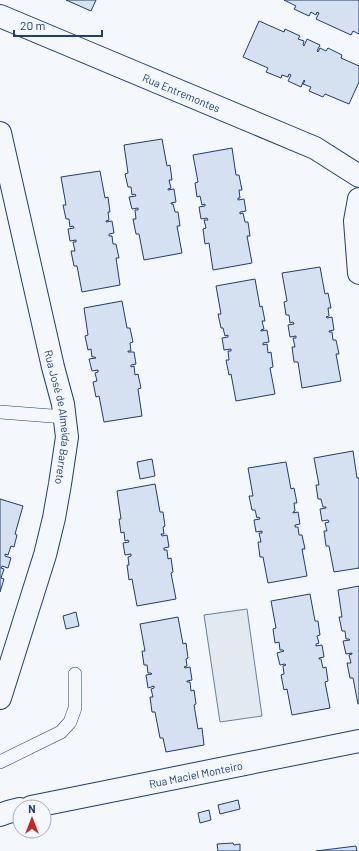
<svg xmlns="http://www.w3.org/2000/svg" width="359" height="851" viewBox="0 0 359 851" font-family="Barlow,sans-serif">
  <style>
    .green { fill: #e3e9f0; stroke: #687fa3 }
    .building { fill: #d5e0f0; stroke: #1d3f73 }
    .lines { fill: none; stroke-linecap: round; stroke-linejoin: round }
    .lane-casing { stroke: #1d3f73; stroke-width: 14 }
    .street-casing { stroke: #1d3f73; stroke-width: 24 }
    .lane { stroke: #f4f7fb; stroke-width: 13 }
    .street { stroke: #f4f7fb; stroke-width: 22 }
    .labels { text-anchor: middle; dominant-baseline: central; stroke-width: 3; stroke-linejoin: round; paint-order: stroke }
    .street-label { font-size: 11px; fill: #1d3f73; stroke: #f4f7fb }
  </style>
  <rect width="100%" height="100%" fill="#f4f7fb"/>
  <path class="green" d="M247,609L262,716L220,722L204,615Z"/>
  <g class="building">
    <path d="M66,0H96L91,11Z"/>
    <path d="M284,0H359V34L353,31L351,35L316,19L319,13L317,12L316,15L311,12L309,16L294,9L296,6Z"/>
    <path d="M259,21L284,32L285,29L300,36L298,39L304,41L303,45L304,46L307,39L320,45L317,51L318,52L320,48L326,51L328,48L342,55L341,58L359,66V82L349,104L325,94L323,97L309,91L311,87L303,84L305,81L304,80L301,87L288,81L291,75L289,74L288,77L282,75L281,78L266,72L268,68L243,57Z"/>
    <path d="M162,139L167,166L170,165L172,180H169L171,188L168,189V190L174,189L176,202L171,203V204H173L175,212H178L180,226H177L182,253L144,260L139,234H136L133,219H136L135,210H138V208L132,209L129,197L136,196L135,194L132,195L131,187H128L125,174L128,173L124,145Z"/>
    <path d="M232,148L236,175H239L242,190H239L240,198H238V200L244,199L246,211L240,212V214L243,213L245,222H248L250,236H247L252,263L213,270L209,243L205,244L203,229L206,228L204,220H208L207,218L201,219L199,207L205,206V204L202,205L200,196L197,197L195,183L198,182L193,155Z"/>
    <path d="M100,171L105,198L108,197L110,212H108L109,220L106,221V222L112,221L114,233L109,234V236H112L113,244H116L119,258H116L120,285L82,292L77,266H74L71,251H75L73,242H76V240L70,241L68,229L74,228L73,226L70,227L69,219H66L63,205H66L61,177Z"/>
    <path d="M320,267L325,294L328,293L331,308H328L329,316L326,317L327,318L332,317L334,330L329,331V332H332L333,340H336L339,354H336L341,381L302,388L298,362H294L292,347H295L293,338H296V336L290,337L288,325L294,324L293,322L290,323L289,315H286L284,302L287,301L282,273Z"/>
    <path d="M255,279L260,307L262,306L265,321H262L264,329L261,330V331L267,330L269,342L263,343V345L267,344L268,353L271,352L273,367L270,368L275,394L236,401L231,374L229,375L226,360H229L228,351H231V349L224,350L222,338L228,337V335L225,336L223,328H221L218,314H221L216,286Z"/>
    <path d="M122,301L127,328H130L133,342L130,343L131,351H128V352H134L136,364L131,365V367L134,366L135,375L138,374L141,388L138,389L142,416L104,422L99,396L96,397L93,382L97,381L95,373L98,372V370L92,371L89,359L96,358L95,357H92L91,349L88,350L85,336L88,335L84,308Z"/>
    <path d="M353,451L357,478H359V568L334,572L329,546H326L324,531H327L325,523L329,522L328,520L322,521L320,509L326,508V507H323L321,499H318L316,485H319L314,458Z"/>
    <path d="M152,459L155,476L140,479L137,462Z"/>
    <path d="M286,462L291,489L294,488L297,503H294L295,511L293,512V513L298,512L300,524L295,525V527H298L299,535H302L305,549H302L307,576L268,583L263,557H260L258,542H261L259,533H262V531L256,532L254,520L260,519L259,517L257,518L255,510H252L249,496H253L248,468Z"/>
    <path d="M155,484L160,512H163L165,526L163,527L164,534H161L162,536L167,535L169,547L164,548V550H167L168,559L171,558L173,572L171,573L176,599L137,606L132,579L129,580L127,565H129L128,557L131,556V554L125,555L123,543L129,542L128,540L125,541L124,532L121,533L119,519H121L117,491Z"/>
    <path d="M0,499L23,506L15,534L17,535L14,547L11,546L8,555L5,554V556L11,558L8,568L2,566L1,568L4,569L1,578L4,579L0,592Z"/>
    <path d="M359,586V704H358L353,678H350L347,663H351L349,655L352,654V653L346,654L343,641L350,640L349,639H346L345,631H342L339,617H342L338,590Z"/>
    <path d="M310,594L315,621H318L320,635L317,636L319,643L316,644V646L322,645L324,657L319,658V659H321L323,668L326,667L328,681L325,682L330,708L292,715L287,689L284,690L281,675L284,674L283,666L286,665L285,664L280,665L277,653L284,651L283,650H280L279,642L275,643L273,629L276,628L271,601Z"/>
    <path d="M76,612L79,626L66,629L63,616Z"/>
    <path d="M178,617L183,644L186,643L188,658L186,659L187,666L184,667L185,668L190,667L192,680L187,681V682H190L191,691L194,690L196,704L194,705L198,729L202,728L204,745L166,752L163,738H160L155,712H152L150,697H153L151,689L154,688V686L148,688L146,675L152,674L151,673H148L147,665H144L142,651H145L140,624Z"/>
    <path d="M238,800L240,809L220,814L218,805Z"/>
    <path d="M209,810L211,820L200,823L198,813Z"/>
    <path d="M233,843L234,845L240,844V851H218L217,844Z"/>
    <path d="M356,846L357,851H316Z"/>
  </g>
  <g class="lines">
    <defs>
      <g id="lane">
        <path d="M0,412L65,417"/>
        <path d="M0,762L61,732L70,722L75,708V674"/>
      </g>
      <g id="street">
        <path id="s1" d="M0,16L315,148L359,176"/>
        <path id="s2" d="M0,133L53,367L63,404L67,437L60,484L54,518L45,555L0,698"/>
        <path d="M359,199L355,221L359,273"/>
        <path id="s3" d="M31,807L359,741"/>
        <path d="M0,815L8,812L20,809"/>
      </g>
    </defs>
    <use href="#lane" class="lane-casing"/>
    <use href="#street" class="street-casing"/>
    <use href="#lane" class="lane"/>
    <use href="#street" class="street"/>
  </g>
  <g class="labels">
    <g class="street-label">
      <text stroke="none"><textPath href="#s1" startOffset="197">Rua Entremontes</textPath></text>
      <text stroke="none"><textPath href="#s2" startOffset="291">Rua José de Almeida Barreto</textPath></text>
      <text stroke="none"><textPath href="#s3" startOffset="168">Rua Maciel Monteiro</textPath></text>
    </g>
  </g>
  <g transform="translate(32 819)"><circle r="19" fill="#f4f7fb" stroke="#9eadc5"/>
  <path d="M0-3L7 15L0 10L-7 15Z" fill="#c62828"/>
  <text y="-6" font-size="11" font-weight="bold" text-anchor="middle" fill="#1d3f73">N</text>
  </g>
  <path d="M14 30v6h88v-6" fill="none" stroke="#1d3f73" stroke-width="2"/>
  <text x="20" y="30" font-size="12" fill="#1d3f73" stroke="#f4f7fb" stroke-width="3" paint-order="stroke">20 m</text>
</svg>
